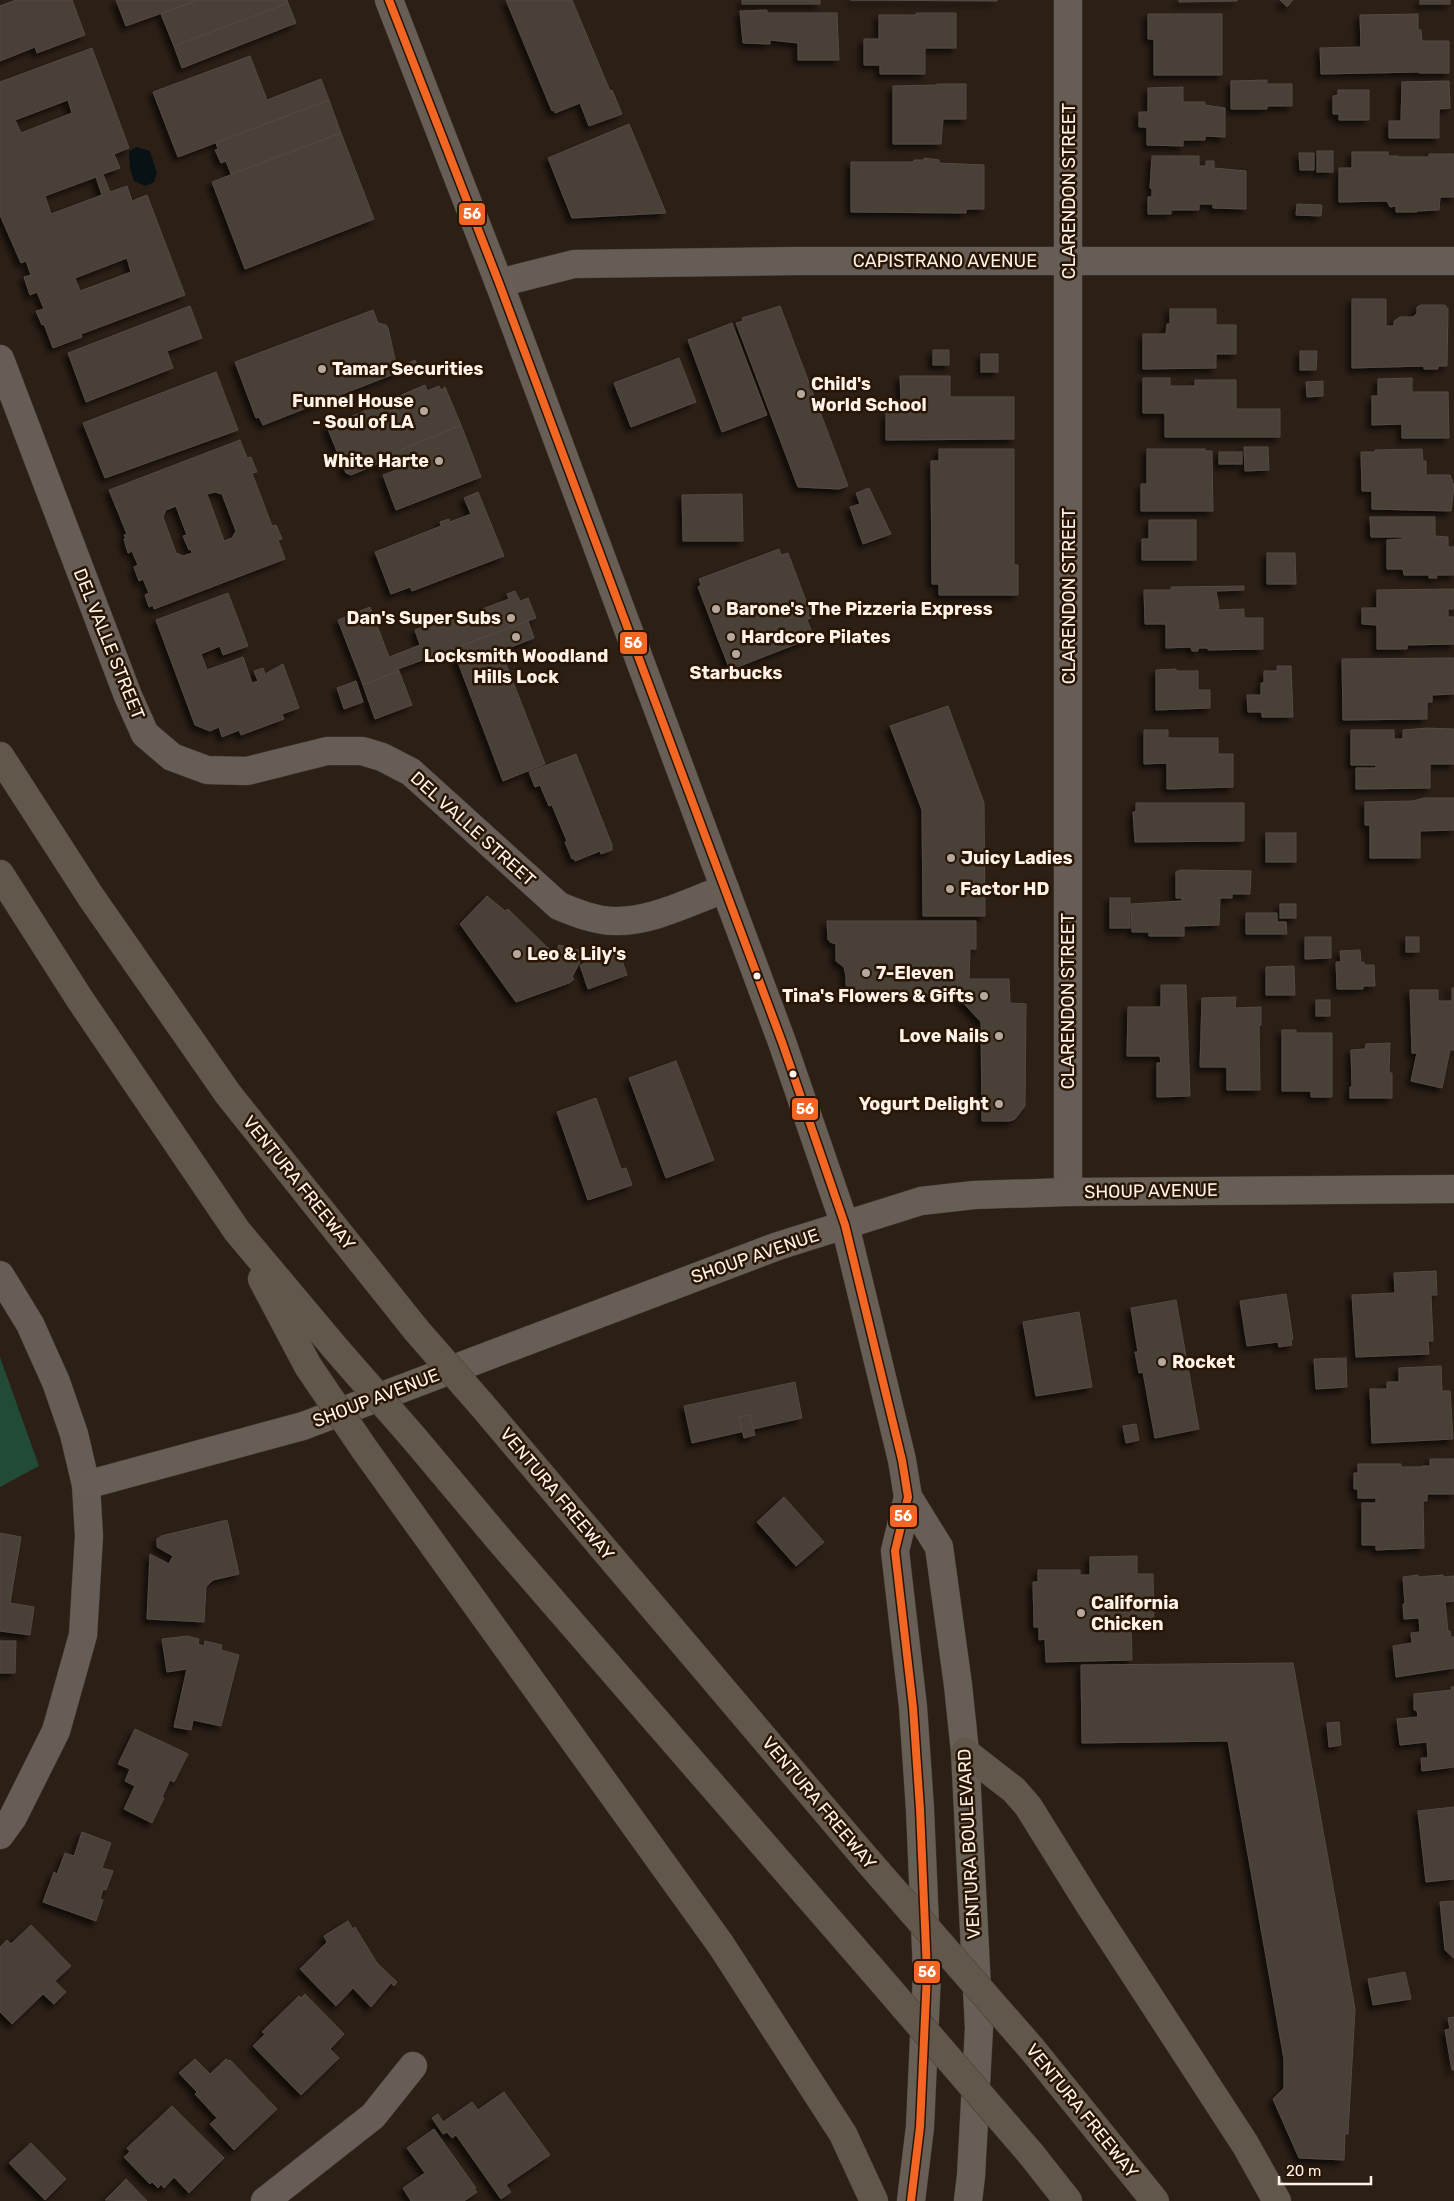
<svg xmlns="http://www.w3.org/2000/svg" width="1454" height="2201" viewBox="0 0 1454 2201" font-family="Rubik,sans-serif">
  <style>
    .green { fill: #214a37 }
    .water { fill: #081114 }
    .building { fill: #483f37; stroke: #554a43; fill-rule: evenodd; filter: url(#shadow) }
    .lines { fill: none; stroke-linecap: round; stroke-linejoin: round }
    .minor-casing { stroke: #463c35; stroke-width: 29 }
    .tertiary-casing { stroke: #463c35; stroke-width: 29 }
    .secondary-casing { stroke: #463c35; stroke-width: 29 }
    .motorway-casing { stroke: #463c35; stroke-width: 29 }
    .minor { stroke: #665d56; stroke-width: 28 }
    .tertiary { stroke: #665d56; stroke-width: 28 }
    .secondary { stroke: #675f56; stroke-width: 28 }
    .motorway { stroke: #61574b; stroke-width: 28 }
    .motorway-bridge-casing { stroke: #463c35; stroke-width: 29; stroke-linecap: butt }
    .motorway-bridge { stroke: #61574b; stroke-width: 28 }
    .bus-1-casing { stroke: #291504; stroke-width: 11 }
    .bus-1 { stroke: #f26522; stroke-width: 8 }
    .poi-dot { fill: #b4a89f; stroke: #291504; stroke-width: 2 }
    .bus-dot { fill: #fef2e9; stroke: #291504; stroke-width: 2 }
    .labels { text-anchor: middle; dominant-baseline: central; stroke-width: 5; stroke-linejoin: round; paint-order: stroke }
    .street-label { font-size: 18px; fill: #fef2e9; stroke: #291504 }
    .poi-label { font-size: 18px; font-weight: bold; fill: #fef2e9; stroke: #291504; text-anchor: start }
    .line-badge { stroke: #291504; stroke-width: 2 }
    .badge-label { font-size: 14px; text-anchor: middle; font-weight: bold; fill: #fff }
  </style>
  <defs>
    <filter id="shadow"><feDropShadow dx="-4.5" dy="4.5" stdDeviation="2.5" flood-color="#0009"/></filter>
  </defs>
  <rect width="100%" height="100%" fill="#2b1f16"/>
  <path class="green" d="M0,1357L39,1466L0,1487Z"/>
  <path class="water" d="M137,147L150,151L157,173L154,182L146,186L134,181L130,168L129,151Z"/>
  <g class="building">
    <path d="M16,0H72L85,35L37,53L35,47L0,61V6Z"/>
    <path d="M116,0H198L126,26Z"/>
    <path d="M198,0H287L288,3L174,46L161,14Z"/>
    <path d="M506,0H572L610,91L612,90L622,114L589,126L580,103L555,113L554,110L552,111Z"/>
    <rect x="742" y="0" width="78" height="4"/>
    <path d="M850,0H997V1Z"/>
    <path d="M1179,0H1237V1L1179,2Z"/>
    <path d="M1280,0H1293L1287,7Z"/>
    <rect x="1420" y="0" width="30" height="4"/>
    <path d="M288,3L296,23L182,68L174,46Z"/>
    <path d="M767,10V13H837L839,60H798V43L770,40V44L743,43L740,11Z"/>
    <path d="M916,13H956V48H925V74H880V65H864V39H879V15H916Z"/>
    <path d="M1148,14H1222V75H1154V39H1148Z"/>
    <path d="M1418,14V30H1421L1422,41H1449V73H1419V72L1321,74L1320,48L1361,47L1360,15Z"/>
    <path d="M92,48L129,148L114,154L120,168L103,174L110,192L127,186L132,201L147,195L185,295L81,334L82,337L53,348L44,324L42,325L36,311L44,309L37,292L30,295L24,277L31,275L26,261L21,263L0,215V82ZM68,100L72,113L21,133L15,120ZM96,177L102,195L51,214L45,196ZM127,258L131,272L80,291L75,278Z"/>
    <path d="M250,56L267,100L321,79L329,100L178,157L153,92Z"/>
    <path d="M1267,80V84H1292V106H1267V109H1231V81Z"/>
    <path d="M1449,81L1450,108L1439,109V138H1389V121H1401L1402,82Z"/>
    <path d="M937,84H966V119H943L941,144H893V86L937,85Z"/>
    <path d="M1183,87V102H1205V105L1225,108V137L1205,136V140H1183V146L1147,145V127H1139V112H1148V88Z"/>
    <path d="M1338,90H1369V120H1339V114H1333V96L1338,95Z"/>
    <path d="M329,100L341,133L231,174L226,161L221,163L215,150L218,149L216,143Z"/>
    <path d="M629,124L666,213L572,218L548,158Z"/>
    <path d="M341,133L374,219L245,269L212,182Z"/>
    <rect x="1317" y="151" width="16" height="21"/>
    <path d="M1352,152H1388V156H1398V157H1429V154H1454V197H1440L1439,210L1417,211V212H1396V206L1390,207L1387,201L1339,202V168H1352Z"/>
    <path d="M1299,153H1314V170H1300Z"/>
    <path d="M1152,156H1199V166H1206V161H1214V168L1246,171V209L1213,208V204H1199V210H1171V214H1148V197H1152V188H1150Z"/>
    <path d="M924,158L939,160V163L984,165V209H966V213L851,212V162H914V160H924Z"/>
    <path d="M1297,204L1322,205L1321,216L1296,215Z"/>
    <path d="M1352,299H1386V326H1394V321L1400,317H1413L1417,313V307L1421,305H1445L1448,309L1447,366H1438V369H1424V366L1352,368Z"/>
    <path d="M190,306L202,338L167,351L173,368L86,402L68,353Z"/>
    <path d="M780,306L848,486L839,489L798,487L736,323L743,321L742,318Z"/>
    <path d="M1170,309H1216V325H1236V354H1216V368L1143,369V334H1166L1167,324H1170Z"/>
    <path d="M373,310L378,323L386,325L388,328L397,368L415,360L417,365L263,425L259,417L256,418L235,362Z"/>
    <path d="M732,323L767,415L722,432L688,340Z"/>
    <rect x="933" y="350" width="16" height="15"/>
    <path d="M1300,351H1317L1316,370H1300Z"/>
    <rect x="981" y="354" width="17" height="18"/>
    <path d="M679,358L696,402L631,427L614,383Z"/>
    <path d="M216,372L238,430L105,478L83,423Z"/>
    <path d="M900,376H950V397H1014V439L886,440V413H898V401H901Z"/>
    <path d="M1143,378H1170V386H1195V380H1236V409H1280V437H1165V413H1143Z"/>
    <path d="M1412,378V392H1448L1449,438H1402V424L1372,425V396H1378V379Z"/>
    <path d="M1323,381V396L1307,397L1306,382Z"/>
    <path d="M425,385L427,391L439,386L441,390L445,387L461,425L346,473L327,427Z"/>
    <path d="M461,425L481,477L396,510L383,475L402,468L399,461L382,468L380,463L351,475L346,473Z"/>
    <path d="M240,440L247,458L251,457L257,472L252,473L272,526L276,525L282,539L278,540L285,559L154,609L153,605L149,607L145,595L149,593L143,579L139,581L134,567L138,565L132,551L128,553L124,539H126L124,535L127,534L109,490ZM215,492L222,494L236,531L232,538L224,541L207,494ZM176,506L187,535L183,536L189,550L191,549L192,553L183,556L176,553L163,517L166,510Z"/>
    <path d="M1244,447H1268L1269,470L1245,471Z"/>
    <path d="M939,449H1014V565H1018V595H939V584H932L931,461H939Z"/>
    <path d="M1147,449H1205V451H1212L1213,511H1141V484H1147Z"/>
    <path d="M1422,449L1423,461H1426V475H1450L1454,486L1451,511L1372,509V491H1362L1361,452H1375V450Z"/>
    <rect x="1219" y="452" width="23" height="12"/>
    <path d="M869,488L891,534L863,544L850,507L860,504L856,493Z"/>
    <path d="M478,492L504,556L412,591L410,587L391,594L375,552L441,526L440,522L449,519L450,522L471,514L464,498Z"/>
    <path d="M742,494L743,541H683L682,495Z"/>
    <path d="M1370,517H1435V536L1448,537V547H1454V575H1436L1437,578H1429V575H1404L1403,569H1387V540L1403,539V537H1371Z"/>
    <path d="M1149,520H1196V560H1142V539H1149Z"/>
    <path d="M779,549L781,555L788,553L812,617L807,620L814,637L730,670L698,587L701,585L699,579Z"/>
    <path d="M1267,553H1295L1296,584H1267Z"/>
    <path d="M1244,586V590L1216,591L1219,608L1216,610L1244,609V618H1263V649L1208,650V648H1198V651H1192L1191,647L1166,648V624H1145L1144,590H1171V587Z"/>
    <path d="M1454,589V609H1448V617H1454V644L1407,645V649H1377V625L1362,624V608H1377V590Z"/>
    <path d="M515,591L520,601L528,598L536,618L398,669L399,671L363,685L338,620L370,607L389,657L420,645L415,630L440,620L441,623L454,618L456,622L482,612V609L509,599L507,594Z"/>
    <path d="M228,593L248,646L223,655L220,646L201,654L207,670L243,657L252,683L258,681L254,671L263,668L265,674L283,664L299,708L282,714L284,719L241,735L239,730L222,737L219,727L210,731L195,725L156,620Z"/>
    <path d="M528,621L534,638L501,651L545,764L503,781L453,649Z"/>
    <path d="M1454,658V694L1432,695V702H1427V719L1343,720L1342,659Z"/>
    <path d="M1277,666H1291L1293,717H1262V712H1248L1247,695H1261V683H1264V671H1277Z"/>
    <path d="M1176,669V671H1198V690H1210V708L1156,710V670Z"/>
    <path d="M399,671L412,705L375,719L363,685Z"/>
    <path d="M356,681L363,702L344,709L337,688Z"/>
    <path d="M948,706L984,803L985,916H923L922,810L890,726Z"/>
    <path d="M1427,728L1454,729V764H1430V788L1356,789V768H1376V765H1351V730H1394V739H1403V730Z"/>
    <path d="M1144,730H1168V738H1218V754H1233V787L1167,789V763L1144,764Z"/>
    <path d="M576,754L612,845V850L601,854L600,851L575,861L574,858L572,859L565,842L567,841L552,805L549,806L540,785L535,787L529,772Z"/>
    <path d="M1424,798H1454V830L1420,831V858H1370V825H1365V802L1413,801Z"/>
    <path d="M1136,803H1244V841L1135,842L1133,812H1136Z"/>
    <rect x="1266" y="833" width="30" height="29"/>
    <path d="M1180,870L1251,871L1250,894H1232V898H1220L1219,925L1184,926V936H1149V932H1132L1131,904L1182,901V898H1176V872Z"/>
    <path d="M487,896L505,911L508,909L554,954L559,945L585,952L572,977L574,979L569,983L516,1002L460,924Z"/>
    <rect x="1110" y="898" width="20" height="30"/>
    <rect x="1280" y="904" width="16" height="14"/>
    <path d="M1246,913H1277V922H1286L1287,934H1246Z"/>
    <path d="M827,921H976V949H970L969,979H1009L1010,1003L1026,1004L1025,1106L1015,1119L1010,1121H982L981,1022L957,996L853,997L846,985V976L844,967L836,961V944L830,942L828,939Z"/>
    <path d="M1305,937H1331V958L1305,959Z"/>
    <rect x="1406" y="937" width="13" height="15"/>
    <path d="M1360,950L1361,963L1364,962V965H1374L1375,986H1363V989H1337L1336,962H1341L1340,951Z"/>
    <path d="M619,951L627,975L588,989L580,965Z"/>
    <path d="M1294,966L1295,995H1266V967Z"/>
    <path d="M1161,985H1186L1190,1096L1157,1097V1063H1161L1160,1056H1127L1128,1007H1161Z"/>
    <path d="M1452,988H1454V1050H1450L1442,1088L1411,1081L1417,1053H1412L1410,990H1438V1001H1452Z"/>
    <path d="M1236,997L1235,1008L1261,1007V1025H1259L1260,1090H1227V1067H1200L1202,998Z"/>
    <rect x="1316" y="1000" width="14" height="16"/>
    <path d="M1282,1030H1296V1033H1332V1097H1311V1091H1282Z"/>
    <path d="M1390,1043L1389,1073H1392V1098H1350V1087H1352L1351,1050L1365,1049L1366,1044Z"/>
    <path d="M676,1061L714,1160L666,1178L629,1078Z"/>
    <path d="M596,1098L621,1169L626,1168L632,1185L588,1200L557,1112Z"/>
    <path d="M1436,1271L1437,1295H1431L1433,1341H1428L1429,1354L1356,1357L1352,1295L1395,1293L1394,1273Z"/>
    <path d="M1286,1294L1293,1339L1291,1340L1292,1345L1279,1347L1278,1342L1247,1346L1240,1301Z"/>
    <path d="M1176,1300L1199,1429L1155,1438L1143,1372L1139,1373L1135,1352H1138L1131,1308Z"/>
    <path d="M1079,1312L1092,1387L1036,1396L1023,1322Z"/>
    <path d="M1346,1358L1347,1387L1316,1389L1314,1359Z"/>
    <path d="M1441,1366L1442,1391H1450L1453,1439L1372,1443L1370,1389H1387V1382H1399V1368Z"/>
    <path d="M795,1382L802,1418L692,1443L684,1406Z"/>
    <path d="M750,1415L755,1435L744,1438L739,1417Z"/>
    <path d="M1136,1424L1139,1440L1126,1443L1123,1426Z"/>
    <path d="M1430,1459H1454V1494H1427V1501H1423L1424,1548L1376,1550V1545H1362V1503H1376V1498H1358V1489H1354V1473H1358V1464H1401V1467H1422V1466H1430Z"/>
    <path d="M784,1497L824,1542L796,1566L757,1522Z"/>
    <path d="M227,1520L239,1574L213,1580L206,1587L204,1622L147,1619L150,1554L169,1564L173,1556L157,1547V1539L161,1536Z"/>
    <path d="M0,1533L21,1537L10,1603L34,1607L30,1635L0,1631Z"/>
    <path d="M1137,1556V1574H1153L1154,1624H1131L1132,1660L1046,1662L1045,1639L1039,1640V1627H1034L1033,1582H1038V1570H1080V1575H1090V1557Z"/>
    <path d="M1418,1575V1577L1443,1575V1577L1454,1576V1601L1445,1602L1448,1631H1450L1451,1637H1454V1668L1396,1677L1393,1646L1412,1643L1411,1633L1420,1632L1419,1618L1404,1619L1403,1604H1405L1403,1577Z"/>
    <path d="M187,1636L199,1639L198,1644L204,1646L205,1641L222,1645L221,1650L239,1655L221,1726L193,1720L191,1730L174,1727L187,1669L167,1672L162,1639Z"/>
    <path d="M0,1641H16L15,1673H0Z"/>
    <path d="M1293,1663L1355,2009L1348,2134H1345L1344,2160L1299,2158L1273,2099L1284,2088V2059L1228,1741L1082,1743L1081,1665Z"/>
    <path d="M1451,1687H1454V1767L1422,1771L1421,1758H1428L1427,1742L1400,1745L1397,1719L1418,1717L1417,1710H1414V1694L1452,1690Z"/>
    <path d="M1339,1722L1341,1745L1329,1747L1327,1723Z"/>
    <path d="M135,1729L188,1754L174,1782L170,1780L162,1797L164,1798L152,1823L124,1809L135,1786L125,1781L130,1769L118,1764Z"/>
    <path d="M1454,1807V1879L1426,1882L1418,1811Z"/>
    <path d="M82,1832L111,1843L102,1868L113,1871L106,1890L103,1889L100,1899L103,1900L96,1921L43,1902L54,1872L57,1874L65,1853L74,1856Z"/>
    <path d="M1454,1901V1958L1445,1950L1440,1902Z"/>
    <path d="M348,1921L353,1929L355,1927L377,1963L397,1982L394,1986L391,1983L371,2007L353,1988L336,2006L300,1969L327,1942L324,1936Z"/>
    <path d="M31,1925L71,1966L55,1981L66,1992L54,2004L43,1994L12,2024L0,2012V1947L7,1940L11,1944Z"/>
    <path d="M1405,1972L1411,1999L1373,2005L1368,1979Z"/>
    <path d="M305,1994L344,2034L330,2049L339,2058L301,2095L253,2046L265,2034L262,2032L299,1996L301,1998Z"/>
    <path d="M1454,2017V2070H1452L1445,2030L1450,2029L1448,2018Z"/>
    <path d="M195,2059L210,2074L226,2059L229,2061L230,2060L277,2109L234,2150L210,2124L217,2118L195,2094L197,2092L179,2073Z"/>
    <path d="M504,2092L550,2155L506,2185L511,2192L501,2199L456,2135L452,2138L447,2132L443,2134L432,2118L438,2114L443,2122L472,2102L478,2110Z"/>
    <path d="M172,2106L224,2158L189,2193L174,2177L164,2188L161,2184L158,2188L152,2182L150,2184L124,2157L130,2152L127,2148Z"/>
    <path d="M434,2129L476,2188L474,2189L477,2192L464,2201H411L403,2188L425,2173L407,2148Z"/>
    <path d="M31,2143L66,2179L45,2200L9,2163Z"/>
    <path d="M126,2179L147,2201L105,2200Z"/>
  </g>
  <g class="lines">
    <defs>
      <g id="minor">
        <path d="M1068,0V1192"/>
        <path d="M499,283L574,264L796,261H1454"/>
        <path d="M0,359L128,696L145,734L172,757L207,770L247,771L327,751H362L382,757L411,772L559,906C576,913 596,921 615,921C652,922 690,901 725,889"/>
        <path d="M265,2201L373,2116L413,2066"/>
      </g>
      <path id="tertiary" d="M0,1275L30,1324L56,1382L74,1434L86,1485L89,1536L83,1635L56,1731L13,1817L0,1835"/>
      <g id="secondary">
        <path d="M389,0L499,283L782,1042L845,1225L902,1460L908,1497L895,1551L913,1707L920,1809L927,1973L920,2127L911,2201"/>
        <path d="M86,1485L303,1426L778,1246L921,1201L974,1195L1068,1192L1454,1189"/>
        <path d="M908,1497L939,1547L958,1685L965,1752L979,2028L971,2176L968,2201"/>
      </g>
      <g id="motorway">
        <path d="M0,756L91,897L228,1094L417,1331"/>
        <path d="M0,874L79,998L237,1231L336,1349"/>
        <path d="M262,1279L308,1366"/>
        <path d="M481,1404L868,1861"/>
        <path d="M413,1437L502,1543L868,1965"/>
        <path d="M365,1450L721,1945L843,2134L874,2201"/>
        <path d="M965,1752L1014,1790L1028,1806L1089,1904L1245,2144L1277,2201"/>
        <path d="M1032,2049L1155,2201"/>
        <path d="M1031,2154L1068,2201"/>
      </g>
    </defs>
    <use href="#minor" class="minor-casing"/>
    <use href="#tertiary" class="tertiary-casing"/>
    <use href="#secondary" class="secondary-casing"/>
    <use href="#motorway" class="motorway-casing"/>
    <use href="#minor" class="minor"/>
    <use href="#tertiary" class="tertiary"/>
    <use href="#secondary" class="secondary"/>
    <use href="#motorway" class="motorway"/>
    <defs>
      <g id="motorway-bridge">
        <path d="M417,1331L481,1404"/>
        <path d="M336,1349L413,1437"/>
        <path d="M308,1366L365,1450"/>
        <path d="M868,1861L1032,2049"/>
        <path d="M868,1965L1031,2154"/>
      </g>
    </defs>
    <use href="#motorway-bridge" class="motorway-bridge-casing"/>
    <use href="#motorway-bridge" class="motorway-bridge"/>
    <defs>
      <path id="bus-1" d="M389,0L499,283L782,1042L845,1225L902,1460L908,1497L895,1551L913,1707L920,1809L927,1973L920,2127L911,2201"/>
    </defs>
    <use href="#bus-1" class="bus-1-casing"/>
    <use href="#bus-1" class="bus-1"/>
  </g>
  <g class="poi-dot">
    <circle cx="322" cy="369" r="5"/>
    <circle cx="801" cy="394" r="5"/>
    <circle cx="424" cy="411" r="5"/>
    <circle cx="439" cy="461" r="5"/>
    <circle cx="716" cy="609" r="5"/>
    <circle cx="511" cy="618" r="5"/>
    <circle cx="516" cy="637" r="5"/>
    <circle cx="731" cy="637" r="5"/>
    <circle cx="736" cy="654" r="5"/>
    <circle cx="951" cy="858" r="5"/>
    <circle cx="950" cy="889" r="5"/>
    <circle cx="517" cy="954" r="5"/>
    <circle cx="866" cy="973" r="5"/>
    <circle cx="984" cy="996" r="5"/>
    <circle cx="999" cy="1036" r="5"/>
    <circle cx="999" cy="1104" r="5"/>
    <circle cx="1162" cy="1362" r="5"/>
    <circle cx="1081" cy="1613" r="5"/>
  </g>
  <g class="bus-dot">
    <circle cx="757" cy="976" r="4.5"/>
    <circle cx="793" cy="1074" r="4.5"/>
  </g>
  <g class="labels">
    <g class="street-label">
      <text transform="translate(1069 191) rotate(-90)">CLARENDON STREET</text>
      <text x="945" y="261">CAPISTRANO AVENUE</text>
      <text transform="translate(1069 596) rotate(-90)">CLARENDON STREET</text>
      <text transform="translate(109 644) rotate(68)">DEL VALLE STREET</text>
      <text transform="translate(473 829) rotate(42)">DEL VALLE STREET</text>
      <text transform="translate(1068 1001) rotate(-90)">CLARENDON STREET</text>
      <text transform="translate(299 1183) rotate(51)">VENTURA FREEWAY</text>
      <text transform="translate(1151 1191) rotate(-1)">SHOUP AVENUE</text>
      <text transform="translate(755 1256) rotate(-19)">SHOUP AVENUE</text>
      <text transform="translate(376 1398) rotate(-21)">SHOUP AVENUE</text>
      <text transform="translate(557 1494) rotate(50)">VENTURA FREEWAY</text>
      <text transform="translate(819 1803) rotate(50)">VENTURA FREEWAY</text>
      <text transform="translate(969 1844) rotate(-93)">VENTURA BOULEVARD</text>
      <text transform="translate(1082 2111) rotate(51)">VENTURA FREEWAY</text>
    </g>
    <g class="poi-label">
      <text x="332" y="369">Tamar Securities</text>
      <text x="811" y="384">Child's<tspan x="811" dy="21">World School</tspan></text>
      <text x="414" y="401" text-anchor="end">Funnel House<tspan x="414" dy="21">- Soul of LA</tspan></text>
      <text x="429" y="461" text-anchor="end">White Harte</text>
      <text x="726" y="609">Barone's The Pizzeria Express</text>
      <text x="501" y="618" text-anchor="end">Dan's Super Subs</text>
      <text x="741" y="637">Hardcore Pilates</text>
      <text x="516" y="656" text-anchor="middle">Locksmith Woodland<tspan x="516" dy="21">Hills Lock</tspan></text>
      <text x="736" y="673" text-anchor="middle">Starbucks</text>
      <text x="961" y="858">Juicy Ladies</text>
      <text x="960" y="889">Factor HD</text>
      <text x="527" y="954">Leo &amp; Lily's</text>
      <text x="876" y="973">7-Eleven</text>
      <text x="974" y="996" text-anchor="end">Tina's Flowers &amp; Gifts</text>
      <text x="989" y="1036" text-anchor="end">Love Nails</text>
      <text x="989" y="1104" text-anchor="end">Yogurt Delight</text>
      <text x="1172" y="1362">Rocket</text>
      <text x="1091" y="1603">California<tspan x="1091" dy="21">Chicken</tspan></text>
    </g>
  </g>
  <g class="line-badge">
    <rect x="458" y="202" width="28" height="24" rx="5" fill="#f26522"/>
    <rect x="619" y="631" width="29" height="24" rx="5" fill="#f26522"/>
    <rect x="791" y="1097" width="28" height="24" rx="5" fill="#f26522"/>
    <rect x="889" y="1504" width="29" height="24" rx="5" fill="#f26522"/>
    <rect x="913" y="1960" width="28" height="24" rx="5" fill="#f26522"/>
  </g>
  <g class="badge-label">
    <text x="472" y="219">56</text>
    <text x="633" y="648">56</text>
    <text x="805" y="1114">56</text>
    <text x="903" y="1521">56</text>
    <text x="927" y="1977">56</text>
  </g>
  <path d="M1279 2176v8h92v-8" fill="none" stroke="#fef2e9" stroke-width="2.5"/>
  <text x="1286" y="2176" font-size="15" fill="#fef2e9" stroke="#291504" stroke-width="4" paint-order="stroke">20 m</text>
</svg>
